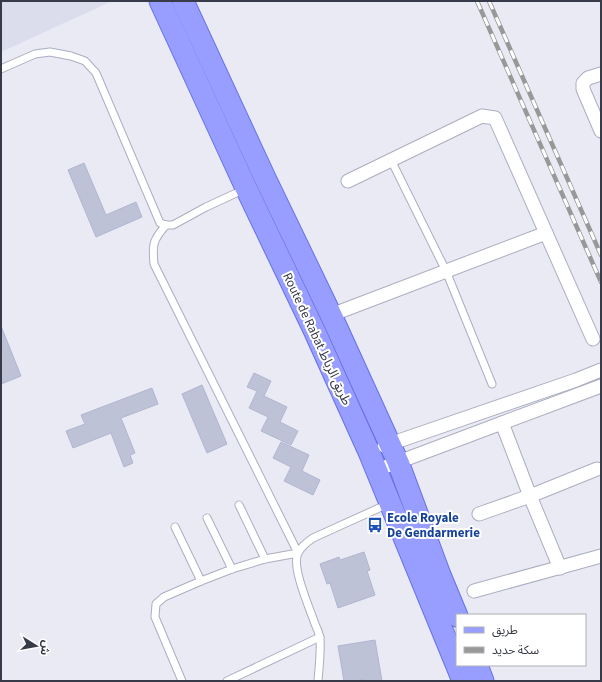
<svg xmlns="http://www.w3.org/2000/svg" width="602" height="682" viewBox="0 0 602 682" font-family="'Source Sans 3','Noto Sans Arabic',sans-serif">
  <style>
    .residential { fill: #dbdcec }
    .building { fill: #bec2d6; stroke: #b1b6d1 }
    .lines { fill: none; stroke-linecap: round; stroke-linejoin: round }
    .lane-casing { stroke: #abaec0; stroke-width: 9 }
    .street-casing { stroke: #abaec0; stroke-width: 15 }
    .primary-casing { stroke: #6670e5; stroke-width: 23 }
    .lane { stroke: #fff; stroke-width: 7 }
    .street { stroke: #fff; stroke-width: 13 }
    .primary { stroke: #979eff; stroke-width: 21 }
    .rail-casing { stroke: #989898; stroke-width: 4.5 }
    .rail { stroke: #fff; stroke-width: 3; stroke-dasharray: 9; stroke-linecap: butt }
    .labels { text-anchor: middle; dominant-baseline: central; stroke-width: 4; stroke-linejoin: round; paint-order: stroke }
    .street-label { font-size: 13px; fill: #373a48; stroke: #fff }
    .transit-label { font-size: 13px; font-weight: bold; fill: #164399; stroke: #fff; text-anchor: start }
  </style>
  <rect width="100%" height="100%" fill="#e9eaf4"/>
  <path class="residential" d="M5,1H112L1,52V3Z"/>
  <g class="building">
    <path d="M84,163L106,215L136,202L142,217L96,237L68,170Z"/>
    <path d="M1,326L21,376L1,384Z"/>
    <path d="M254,373L271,381L264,396L287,407L280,422L298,431L291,445L261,431L268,417L249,408L257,391L247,387Z"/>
    <path d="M202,385L227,444L207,453L182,394Z"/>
    <path d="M152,388L158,404L121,418L135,453L130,455L133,463L124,467L111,433L73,448L66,431L85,424L81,415Z"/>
    <path d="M281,442L309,455L302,471L320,480L313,495L284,481L291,467L273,458Z"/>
    <path d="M364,552L370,570L367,571L375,595L338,608L330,583L327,584L320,564L339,557L340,560Z"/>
    <path d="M375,640L382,681H364V680L344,681L338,646Z"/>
  </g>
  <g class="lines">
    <defs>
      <g id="lane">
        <path d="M1,69L35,54L50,52L71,56L85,61L96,73L160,223L166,225H173L206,207L245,189"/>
        <path d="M391,160L446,271L492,384"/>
        <path d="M166,225C153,240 152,244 154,264L298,553L265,559L232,569L201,581L164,597L156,604L155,617L182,681"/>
        <path d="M239,505L265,559"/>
        <path d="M207,518L232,569"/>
        <path d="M175,527L201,581"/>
        <path d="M227,681L320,637"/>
        <path d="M318,681C319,667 321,652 320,638C319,633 317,628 315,624C310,609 291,567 298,553C301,547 307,542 313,538L388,504"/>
      </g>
      <g id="street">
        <path d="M601,74L588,78L583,83V89L601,131"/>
        <path d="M348,181L482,116L495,118L593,339"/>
        <path d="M331,315L546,233"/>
        <path d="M502,423L601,386"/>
        <path d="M384,446L576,380L601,370"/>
        <path d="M377,470L502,423L530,496L560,568"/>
        <path d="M479,514L530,496L597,469"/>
        <path d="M474,591L601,556"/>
      </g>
      <g id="primary">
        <path d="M160,1L246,188L314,330L369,452L463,681"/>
        <path d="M183,1L265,178L331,315L398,462L440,575L457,616"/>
        <path d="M477,665L483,681"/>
      </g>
    </defs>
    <use href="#lane" class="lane-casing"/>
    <use href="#street" class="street-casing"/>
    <use href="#primary" class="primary-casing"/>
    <use href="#lane" class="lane"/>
    <use href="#street" class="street"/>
    <use href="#primary" class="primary"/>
    <defs>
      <g id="rail">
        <path d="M477,1L601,282"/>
        <path d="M489,1L601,255"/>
      </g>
    </defs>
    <use href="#rail" class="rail-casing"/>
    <use href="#rail" class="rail"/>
  </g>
  <defs>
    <symbol id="bus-bare" viewBox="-9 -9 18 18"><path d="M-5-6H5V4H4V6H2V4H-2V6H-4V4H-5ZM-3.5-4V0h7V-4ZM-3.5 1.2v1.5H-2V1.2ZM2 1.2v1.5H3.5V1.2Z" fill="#1a4fb4" stroke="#fff" stroke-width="2.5" paint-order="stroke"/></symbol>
  </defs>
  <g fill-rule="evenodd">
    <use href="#bus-bare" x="364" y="514" width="22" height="22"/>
  </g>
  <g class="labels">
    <g class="street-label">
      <text transform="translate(317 339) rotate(65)">Route de Rabat طريق الرباط</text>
    </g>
    <g class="transit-label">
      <text x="387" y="518">Ecole Royale<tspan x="387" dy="15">De Gendarmerie</tspan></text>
    </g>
  </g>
  <rect width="602" height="682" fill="none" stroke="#373a48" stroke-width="4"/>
  <rect x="456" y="614" width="130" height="52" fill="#ffffff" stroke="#afb0b6"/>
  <rect x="464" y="627" width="20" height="6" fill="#979eff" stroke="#afb0b6"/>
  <text x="492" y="634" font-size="12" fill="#373a48">طريق</text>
  <rect x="464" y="647" width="20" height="6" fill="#989898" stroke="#afb0b6"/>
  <text x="492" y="654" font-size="12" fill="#373a48">سكة حديد</text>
  <g transform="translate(36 646) rotate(101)" stroke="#ffffff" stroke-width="3" paint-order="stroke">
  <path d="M0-3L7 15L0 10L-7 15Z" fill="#373a48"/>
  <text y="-6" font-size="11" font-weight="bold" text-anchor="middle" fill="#373a48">ش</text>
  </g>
</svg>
